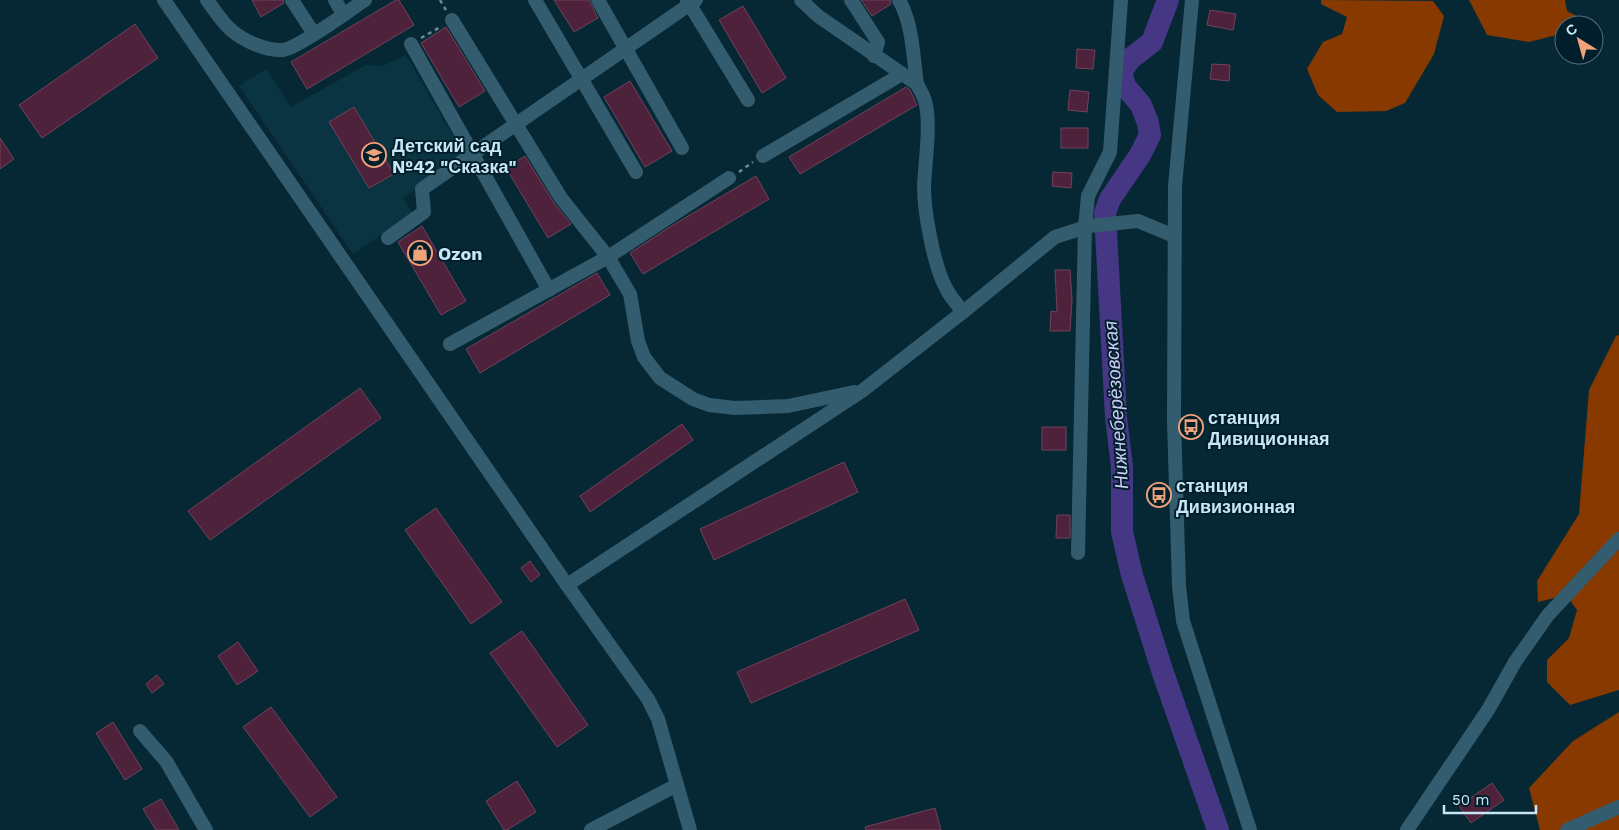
<svg xmlns="http://www.w3.org/2000/svg" width="1619" height="830" viewBox="0 0 1619 830" font-family="'Work Sans',sans-serif">
  <style>
    .built { fill: #0b3443 }
    .forest { fill: #873900 }
    .lines { fill: none; stroke-linecap: round; stroke-linejoin: round }
    .river { stroke: #453783; stroke-width: 22 }
    .building { fill: #4f223b; stroke: #72425b }
    .path { stroke: #6a8a98; stroke-width: 2.5; stroke-dasharray: 4 4; stroke-linecap: butt }
    .minor { stroke: #335c6e; stroke-width: 14 }
    .labels { text-anchor: middle; dominant-baseline: central; stroke-width: 4; stroke-linejoin: round; paint-order: stroke }
    .poi-label { font-size: 18px; font-weight: bold; fill: #c8e6f5; stroke: #001f2b; text-anchor: start }
    .water-label { font-size: 19px; font-style: italic; fill: #cdcbf7; stroke: #001f2b }
  </style>
  <rect width="100%" height="100%" fill="#062835"/>
  <path class="built" d="M406,55L463,153L460,158L403,198L413,213L353,254L239,86L266,69L291,107L366,65L382,66Z"/>
  <g class="forest">
    <path d="M1321,0L1433,1L1444,16L1434,54L1405,103L1386,111L1337,112L1318,95L1307,69L1323,42L1342,34L1347,17L1321,4Z"/>
    <path d="M1469,0H1565L1567,11L1586,21L1589,25H1564V33L1529,42L1487,35Z"/>
    <path d="M1619,335V690L1570,705L1547,682V660L1569,638L1577,610L1566,595L1538,602L1537,581L1579,514L1589,390L1616,336Z"/>
    <path d="M1619,712V830H1540L1529,788L1573,741Z"/>
  </g>
  <g class="lines">
    <path class="river" d="M1168,0L1152,42L1130,59L1121,72L1125,86L1141,105L1148,123L1150,135L1140,155L1110,199L1105,213L1116,417L1122,467V532L1132,575L1163,673L1218,830"/>
  </g>
  <g class="building">
    <path d="M252,0H283L284,3L261,17Z"/>
    <path d="M396,0H399L414,25L307,89L291,62Z"/>
    <path d="M554,0H589L598,18L574,32Z"/>
    <path d="M861,0H890L891,4L872,16Z"/>
    <path d="M743,6L786,78L762,93L719,20Z"/>
    <path d="M1210,10L1236,14L1233,30L1207,25Z"/>
    <path d="M135,24L158,58L42,138L19,105Z"/>
    <path d="M446,27L485,91L459,107L421,43Z"/>
    <path d="M1077,49L1095,50L1093,69L1076,68Z"/>
    <path d="M1212,64L1230,65L1229,81L1210,79Z"/>
    <path d="M630,81L672,151L645,167L604,97Z"/>
    <path d="M906,87L910,90L917,105L800,174L789,157Z"/>
    <path d="M1070,90L1089,92L1087,112L1068,110Z"/>
    <path d="M354,107L394,174L369,188L329,122Z"/>
    <rect x="1061" y="128" width="27" height="20"/>
    <path d="M0,138L14,159L0,169Z"/>
    <path d="M525,156L554,203L571,224L548,238L506,168Z"/>
    <path d="M1053,172L1072,173L1071,188L1052,186Z"/>
    <path d="M756,176L769,199L643,274L630,253L668,228Z"/>
    <path d="M422,226L466,301L441,315L398,242Z"/>
    <path d="M1055,270H1070L1072,300L1070,331H1050L1051,311L1057,312Z"/>
    <path d="M597,273L610,295L480,373L466,349Z"/>
    <path d="M360,388L381,418L210,540L188,511Z"/>
    <path d="M682,424L693,440L590,512L580,496Z"/>
    <rect x="1042" y="427" width="24" height="23"/>
    <path d="M844,462L858,492L714,560L700,529Z"/>
    <path d="M436,508L502,602L471,624L405,530Z"/>
    <path d="M1057,515H1070V538H1056Z"/>
    <path d="M530,561L540,575L531,582L521,568Z"/>
    <path d="M905,599L919,630L751,703L737,672Z"/>
    <path d="M522,631L588,725L557,747L490,653Z"/>
    <path d="M238,642L258,671L237,685L218,656Z"/>
    <path d="M157,675L164,684L152,693L146,684Z"/>
    <path d="M271,707L337,797L310,817L243,727Z"/>
    <path d="M113,722L142,769L125,780L96,733Z"/>
    <path d="M517,781L536,812L507,830H504L486,801Z"/>
    <path d="M1492,783L1504,800L1471,823L1459,806Z"/>
    <path d="M161,799L179,830H156L143,809Z"/>
    <path d="M935,808L941,830H866L865,827Z"/>
  </g>
  <g class="lines">
    <g class="path">
      <path d="M440,0L446,10"/>
      <path d="M421,38L442,26"/>
      <path d="M739,172L753,162"/>
    </g>
    <g class="minor">
      <path d="M164,0L567,585L862,391L963,312L1055,237L1089,226L1138,221L1174,236"/>
      <path d="M207,0C214,10 222,22 231,30C244,41 266,51 283,50C298,48 350,10 365,0"/>
      <path d="M292,0L314,34"/>
      <path d="M335,0L343,14"/>
      <path d="M535,0L636,172"/>
      <path d="M598,0L682,148"/>
      <path d="M687,0L748,100"/>
      <path d="M801,0L818,16L917,84C919,88 922,93 924,98C932,119 925,162 924,186C924,212 934,268 947,290C951,298 958,305 963,312"/>
      <path d="M851,0L878,42L874,56"/>
      <path d="M899,0C913,24 913,57 917,84"/>
      <path d="M1192,0L1175,186L1174,421L1179,586L1183,621L1250,830"/>
      <path d="M452,20L561,198L608,257L630,294L638,341L644,357L660,378L693,399L709,405L735,408L788,406L854,392"/>
      <path d="M411,44L549,290"/>
      <path d="M763,156L902,74"/>
      <path d="M388,238L424,212L422,189L696,0"/>
      <path d="M450,344L608,257L729,178"/>
      <path d="M1078,553L1085,227L1088,196L1110,152L1121,0"/>
      <path d="M567,585L648,699L658,719L690,830"/>
      <path d="M140,731L166,761L206,830"/>
      <path d="M591,830L677,785"/>
      <path d="M1407,830L1488,710L1515,662L1548,615L1619,539"/>
      <path d="M1567,830L1619,807"/>
    </g>
  </g>
  <defs>
    <symbol id="school-ring" viewBox="-11 -11 22 22"><circle r="9.5" fill="#001f2b" stroke="#f0a27a" stroke-width="1.5"/><path d="M0-5L7-2L0 1L-7-2ZM-4 1L0 2.5L4 1V4Q0 6-4 4Z" fill="#f0a27a"/></symbol>
    <symbol id="shop-ring" viewBox="-11 -11 22 22"><circle r="9.5" fill="#001f2b" stroke="#f0a27a" stroke-width="1.5"/><path d="M-5-2.5h2.3a2.7 3.5 0 0 1 5.4 0H5L5.5 6h-11ZM-1.5-2.5h3a1.5 2.3 0 0 0-3 0Z" fill="#f0a27a"/></symbol>
    <symbol id="bus-ring" viewBox="-11 -11 22 22"><circle r="9.5" fill="#001f2b" stroke="#f0a27a" stroke-width="1.5"/><path d="M-5-6H5V4H4V6H2V4H-2V6H-4V4H-5ZM-3.5-4V0h7V-4ZM-3.5 1.2v1.5H-2V1.2ZM2 1.2v1.5H3.5V1.2Z" fill="#f0a27a"/></symbol>
  </defs>
  <g fill-rule="evenodd">
    <use href="#school-ring" x="360" y="141" width="28" height="28"/>
    <use href="#shop-ring" x="406" y="239" width="28" height="28"/>
    <use href="#bus-ring" x="1177" y="413" width="28" height="28"/>
    <use href="#bus-ring" x="1145" y="481" width="28" height="28"/>
  </g>
  <g class="labels">
    <g class="poi-label">
      <text x="392" y="145">Детский сад<tspan x="392" dy="21">№42 "Сказка"</tspan></text>
      <text x="438" y="253">Ozon</text>
      <text x="1208" y="417">станция<tspan x="1208" dy="21">Дивиционная</tspan></text>
      <text x="1176" y="485">станция<tspan x="1176" dy="21">Дивизионная</tspan></text>
    </g>
    <g class="water-label">
      <text transform="translate(1116 405) rotate(-94)">Нижнеберёзовская</text>
    </g>
  </g>
  <g transform="translate(1579 40) rotate(323)"><circle r="24" fill="#001f2b" stroke="#506f7c"/>
  <path d="M0-4L9 19L0 12L-9 19Z" fill="#f0a27a"/>
  <text y="-8" font-size="14" font-weight="bold" text-anchor="middle" fill="#c8e6f5">С</text>
  </g>
  <path d="M1444 805v8h92v-8" fill="none" stroke="#c8e6f5" stroke-width="2.5"/>
  <text x="1452" y="805" font-size="15" fill="#c8e6f5" stroke="#001f2b" stroke-width="4" paint-order="stroke">50 m</text>
</svg>
